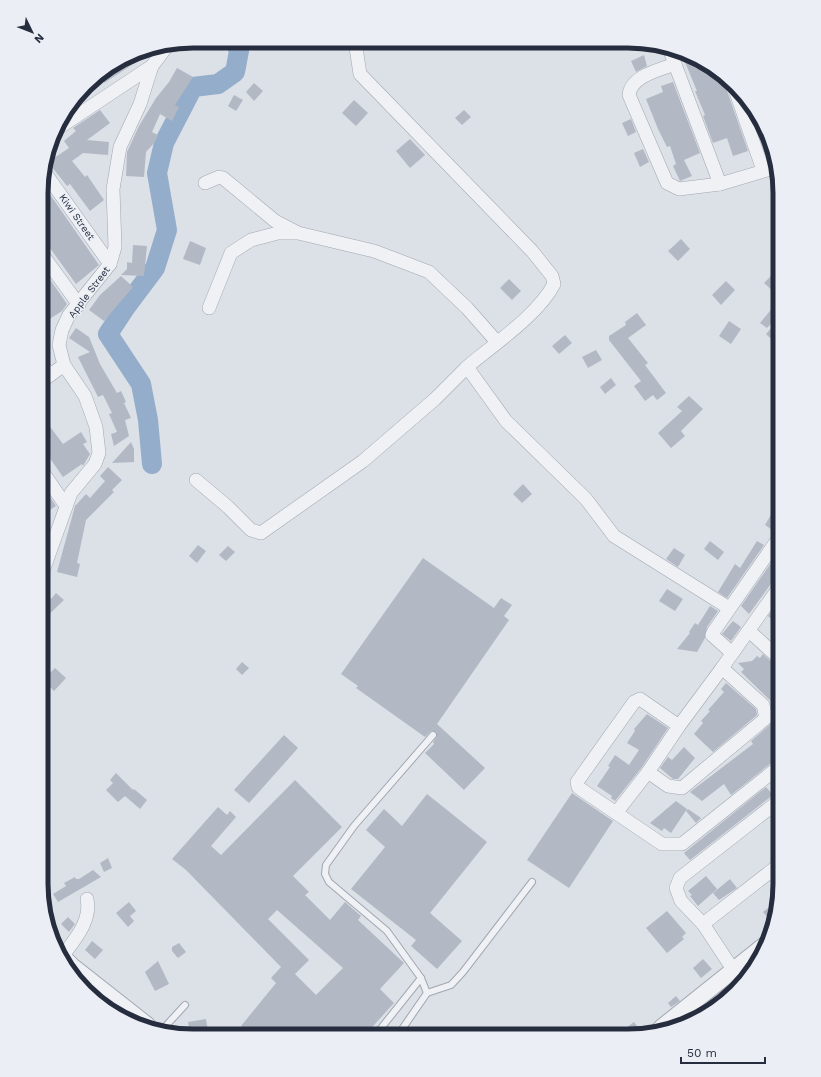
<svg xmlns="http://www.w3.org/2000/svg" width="821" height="1077" viewBox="0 0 821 1077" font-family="'Work Sans',sans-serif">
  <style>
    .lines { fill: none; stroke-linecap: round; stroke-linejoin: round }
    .river { stroke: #94adca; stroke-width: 20 }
    .building { fill: #b3b9c4; fill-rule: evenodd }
    .service-casing { stroke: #a1a7b1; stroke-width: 8 }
    .minor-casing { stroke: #a1a7b1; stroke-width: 14 }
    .tertiary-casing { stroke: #a1a7b1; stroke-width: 18 }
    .service { stroke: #eff1f5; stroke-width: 6 }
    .minor { stroke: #eff1f5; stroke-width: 13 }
    .tertiary { stroke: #eff1f5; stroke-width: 16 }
    .labels { text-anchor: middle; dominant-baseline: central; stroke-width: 3; stroke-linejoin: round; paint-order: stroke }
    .street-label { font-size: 10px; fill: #252d3e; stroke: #ebeff5 }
    .rim { fill: none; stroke: #252d3e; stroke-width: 5 }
  </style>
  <rect width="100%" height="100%" fill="#dce0e7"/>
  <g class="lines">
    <path class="river" d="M152,464L148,420L141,384L108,334L125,308L155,268L167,230L157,173L164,143L193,87L218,84L235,72L239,51L235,41"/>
  </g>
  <g class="building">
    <path d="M137,53L141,59L104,83L99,75Z"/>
    <path d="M644,55L647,66L636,72L631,61Z"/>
    <path d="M682,55L713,67L718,71L723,86L725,85L748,151L733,156L727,138L713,143L703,116L705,115L695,91H697Z"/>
    <path d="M177,68L193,77L175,105L179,107L172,121L160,114L152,132L158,135L155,142L146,152L144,177L126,176L127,152L139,126L156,98L169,82Z"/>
    <path d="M673,82L700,153L684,160L692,176L680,181L673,166L676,164L670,146L667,147L658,129L646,99L663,92L661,86Z"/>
    <path d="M254,83L263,91L254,101L246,92Z"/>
    <path d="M234,95L243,100L236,111L228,106Z"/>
    <path d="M354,100L368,113L356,126L342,113Z"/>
    <path d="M100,110L110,123L87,140L109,142L108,155L83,153L72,161L85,177L87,175L104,200L90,211L70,184L67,186L48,162L69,148L64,141L76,131L73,128Z"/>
    <path d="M464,110L471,117L462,125L455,118Z"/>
    <path d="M631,119L636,132L628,136L622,123Z"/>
    <path d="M410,139L425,155L410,168L396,151Z"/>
    <path d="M643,149L649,162L640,167L634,153Z"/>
    <path d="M42,183L99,265L76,284L42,237Z"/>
    <path d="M681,239L690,249L678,261L668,251Z"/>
    <path d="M190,241L206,248L200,265L183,259Z"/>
    <path d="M133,245L147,246L144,276L121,275L127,269V262L132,263Z"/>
    <path d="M42,268L67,304L62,311L42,324V311L48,307L42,298Z"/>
    <path d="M773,274L780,281V286L774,292L764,283Z"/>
    <path d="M121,276L133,287L104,321L89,310L100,295Z"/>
    <path d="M509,279L521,291L512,300L500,288Z"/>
    <path d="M726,281L735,290L721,305L712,295Z"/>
    <path d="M780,299V314L767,328L760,323Z"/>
    <path d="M637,313L646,325L628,338L648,363L645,365L666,393L657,400L653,395L645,401L634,386L641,381L609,340V336L626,325L625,322Z"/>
    <path d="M729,321L741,329L731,344L719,336Z"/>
    <path d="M774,325L780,330V333L773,341L766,334Z"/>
    <path d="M76,328L89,337L100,364L117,393L121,391L126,402L124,403L131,418L125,420L129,436L114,446L111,434L117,432L109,414L112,413L103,395L98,397L78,357L90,352L69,338Z"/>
    <path d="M565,335L572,343L559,354L552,346Z"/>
    <path d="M596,350L602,360L588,368L582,357Z"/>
    <path d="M611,378L616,385L605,394L600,387Z"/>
    <path d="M689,396L703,409L681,431L685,436L671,448L658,433L682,411L677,407Z"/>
    <path d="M42,416L63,444L81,432L87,442L83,444L90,454L83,466L82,464L63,477L42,447Z"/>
    <path d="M131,442L134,449V462L112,463Z"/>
    <path d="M108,467L122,480L112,490L114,492L86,520L77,563L80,564L77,577L57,572L75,506L86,494L90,498L105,481L100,476Z"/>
    <path d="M523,484L532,494L522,503L513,494Z"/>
    <path d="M42,485L56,506L42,515Z"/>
    <path d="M780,499V528L774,531L765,525Z"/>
    <path d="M710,541L724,552L718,560L704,549Z"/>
    <path d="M757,541L764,545L727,598L718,592L735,564L740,568Z"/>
    <path d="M198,545L206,551L197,563L189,556Z"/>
    <path d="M228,546L235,552L226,561L219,555Z"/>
    <path d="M674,548L685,555L678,567L666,559Z"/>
    <path d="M778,553L780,554V576L773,581L749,614L741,606Z"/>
    <path d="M423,558L494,608L501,598L512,605L504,616L509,620L437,724L485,768L464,790L425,753L434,744L433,742L437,736L436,732L431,731L425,737L356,688L358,686L341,674Z"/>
    <path d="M667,589L683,599L675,611L659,601Z"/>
    <path d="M42,590L51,599L56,593L64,600L42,621Z"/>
    <path d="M777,604L780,607V627L768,616Z"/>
    <path d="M710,606L718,611L707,627L705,638L697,652L677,649L690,633L689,632L695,623L698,625Z"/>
    <path d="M733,621L741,627L731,641L722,634Z"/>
    <path d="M763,654L775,665L780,667V710L741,672L744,669L738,663L752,661L757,656L760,658Z"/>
    <path d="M242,662L249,668L242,675L236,669Z"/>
    <path d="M55,668L66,678L54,691L43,680Z"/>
    <path d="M726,683L756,709L757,715L713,752L694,734L703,723L701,721L710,711L708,710L724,692L721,689Z"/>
    <path d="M647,714L668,728L642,767L615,801L611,798L612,796L597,786L610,767L608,766L615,755L629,765L639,750L627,743L635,731L634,729Z"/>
    <path d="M780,716V758L775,760L731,795L724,784L702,801L690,792L753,744L751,741Z"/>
    <path d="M284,735L298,748L249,803L234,790Z"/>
    <path d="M684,747L695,758L678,779H673L660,768L668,757L672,760Z"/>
    <path d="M116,773L133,790L134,789L147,800L140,809L125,796L118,802L106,790L113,783L110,780Z"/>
    <path d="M295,780L342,827L293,876L309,892L305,895L330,920L345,902L361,916L358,920L404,963L380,989L394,1003L365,1035H252L241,1026L276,983L271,978L281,967L186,870L172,859L218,807L227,815L230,811L236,817L211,846L221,855ZM277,910L343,968L316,995L295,974L309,960L268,919Z"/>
    <path d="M766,787L773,795L690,860L684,853Z"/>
    <path d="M572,793L613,821L569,888L527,860Z"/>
    <path d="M427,794L487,842L430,913L462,941L437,969L411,946L416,940L351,889L385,847L366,830L384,809L402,826Z"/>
    <path d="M676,801L687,809L671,833L664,828L662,831L650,823Z"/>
    <path d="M688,809L701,818L696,823L686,811Z"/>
    <path d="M108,858L112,868L104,872L100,863Z"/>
    <path d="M93,870L101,877L58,902L53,894L66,886L64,883L75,877L76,879H79Z"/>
    <path d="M706,876L717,889L698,906L690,896L692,895L688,891Z"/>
    <path d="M730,879L737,888L719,900L713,893Z"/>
    <path d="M779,899L776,915L774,925L763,912Z"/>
    <path d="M129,902L136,911L130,916L134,921L128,927L116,913Z"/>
    <path d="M667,911L686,933L682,937L684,939L667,953L646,928Z"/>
    <path d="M68,917L75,924L69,932L61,924Z"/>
    <path d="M92,941L103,950L95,959L85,950Z"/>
    <path d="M179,943L186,952L178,958L172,951V947Z"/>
    <path d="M703,959L712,969L701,978L693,968Z"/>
    <path d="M158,961L169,984L155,991L145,972Z"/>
    <path d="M676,996L680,1001L671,1007L668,1003Z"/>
    <path d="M206,1019L208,1031L190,1034L188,1022Z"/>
    <path d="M634,1022L642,1033L631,1035L626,1028Z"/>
  </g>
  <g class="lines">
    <defs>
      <g id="service">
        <path d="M421,978L387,931L329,882L325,874L326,865L354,826L433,735"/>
        <path d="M162,1030L185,1005"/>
        <path d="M377,1035L378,1032L421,978L427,993L451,985L463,972L532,882"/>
        <path d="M398,1035L427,993"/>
      </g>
      <g id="minor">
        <path d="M355,41L360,74L532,251L552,276L554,284C539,314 493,345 467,367L506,421L586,499L614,536L729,608"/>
        <path d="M670,51L720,184"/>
        <path d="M675,64C659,70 631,76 629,95L667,183L679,189L720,184L774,168"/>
        <path d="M733,84L763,170"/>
        <path d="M57,129L152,66"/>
        <path d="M43,170L110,264"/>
        <path d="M205,183L219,177L223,178L275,221L296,232"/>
        <path d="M42,254L79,305"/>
        <path d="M209,308L231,253L251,240L278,233H298L374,251L429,272L467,308L497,342"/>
        <path d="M42,364L50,375"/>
        <path d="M42,381L64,365"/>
        <path d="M42,471L66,506"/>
        <path d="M196,480L228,507L251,530L261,533L363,461L435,399L467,367"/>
        <path d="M42,574L71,493L95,464L99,453L96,427L85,396L64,365L59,345L62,330L69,315L110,264L115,247L113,189L120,147L140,104L152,66L168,45"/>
        <path d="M749,631L780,659"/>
        <path d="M732,653L712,635L714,631L780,536"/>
        <path d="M780,766L682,844H662L582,790L578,787L577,782L634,702L640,699L679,726L722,668L780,586"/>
        <path d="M648,772L668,786L682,788L766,718L763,705L722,668"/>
        <path d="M616,813L648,772L679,726"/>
        <path d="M703,924L780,864"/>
        <path d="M62,957C74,940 92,921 87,899"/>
        <path d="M742,983L703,924L681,901L676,888L680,878L780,800"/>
      </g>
      <g id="tertiary">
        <path d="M57,951L72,966L147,1025"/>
        <path d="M661,1028L766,944"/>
      </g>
    </defs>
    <use href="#service" class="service-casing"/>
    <use href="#minor" class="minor-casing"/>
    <use href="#tertiary" class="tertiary-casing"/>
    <use href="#service" class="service"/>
    <use href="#minor" class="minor"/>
    <use href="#tertiary" class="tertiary"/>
  </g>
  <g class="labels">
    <g class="street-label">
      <text transform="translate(77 217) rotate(55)">Kiwi Street</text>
      <text transform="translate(89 292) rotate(-53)">Apple Street</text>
    </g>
  </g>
  <path d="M0 0H821V1077H0ZM193 48H628A145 145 0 0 1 773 193V884A145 145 0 0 1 628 1029H193A145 145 0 0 1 48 884V193A145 145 0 0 1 193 48Z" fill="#ebeff5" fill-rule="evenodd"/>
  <path class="rim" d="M193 48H628A145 145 0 0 1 773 193V884A145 145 0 0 1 628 1029H193A145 145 0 0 1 48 884V193A145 145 0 0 1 193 48Z"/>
  <g transform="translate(32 32) rotate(133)" stroke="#ebeff5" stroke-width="3" paint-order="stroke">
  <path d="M0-3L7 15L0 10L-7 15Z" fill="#252d3e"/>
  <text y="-6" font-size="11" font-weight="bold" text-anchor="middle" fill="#252d3e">N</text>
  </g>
  <path d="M681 1057v6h84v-6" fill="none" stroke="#252d3e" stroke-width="2"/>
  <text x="687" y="1057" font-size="12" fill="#252d3e" stroke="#ebeff5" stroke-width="3" paint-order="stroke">50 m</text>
</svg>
